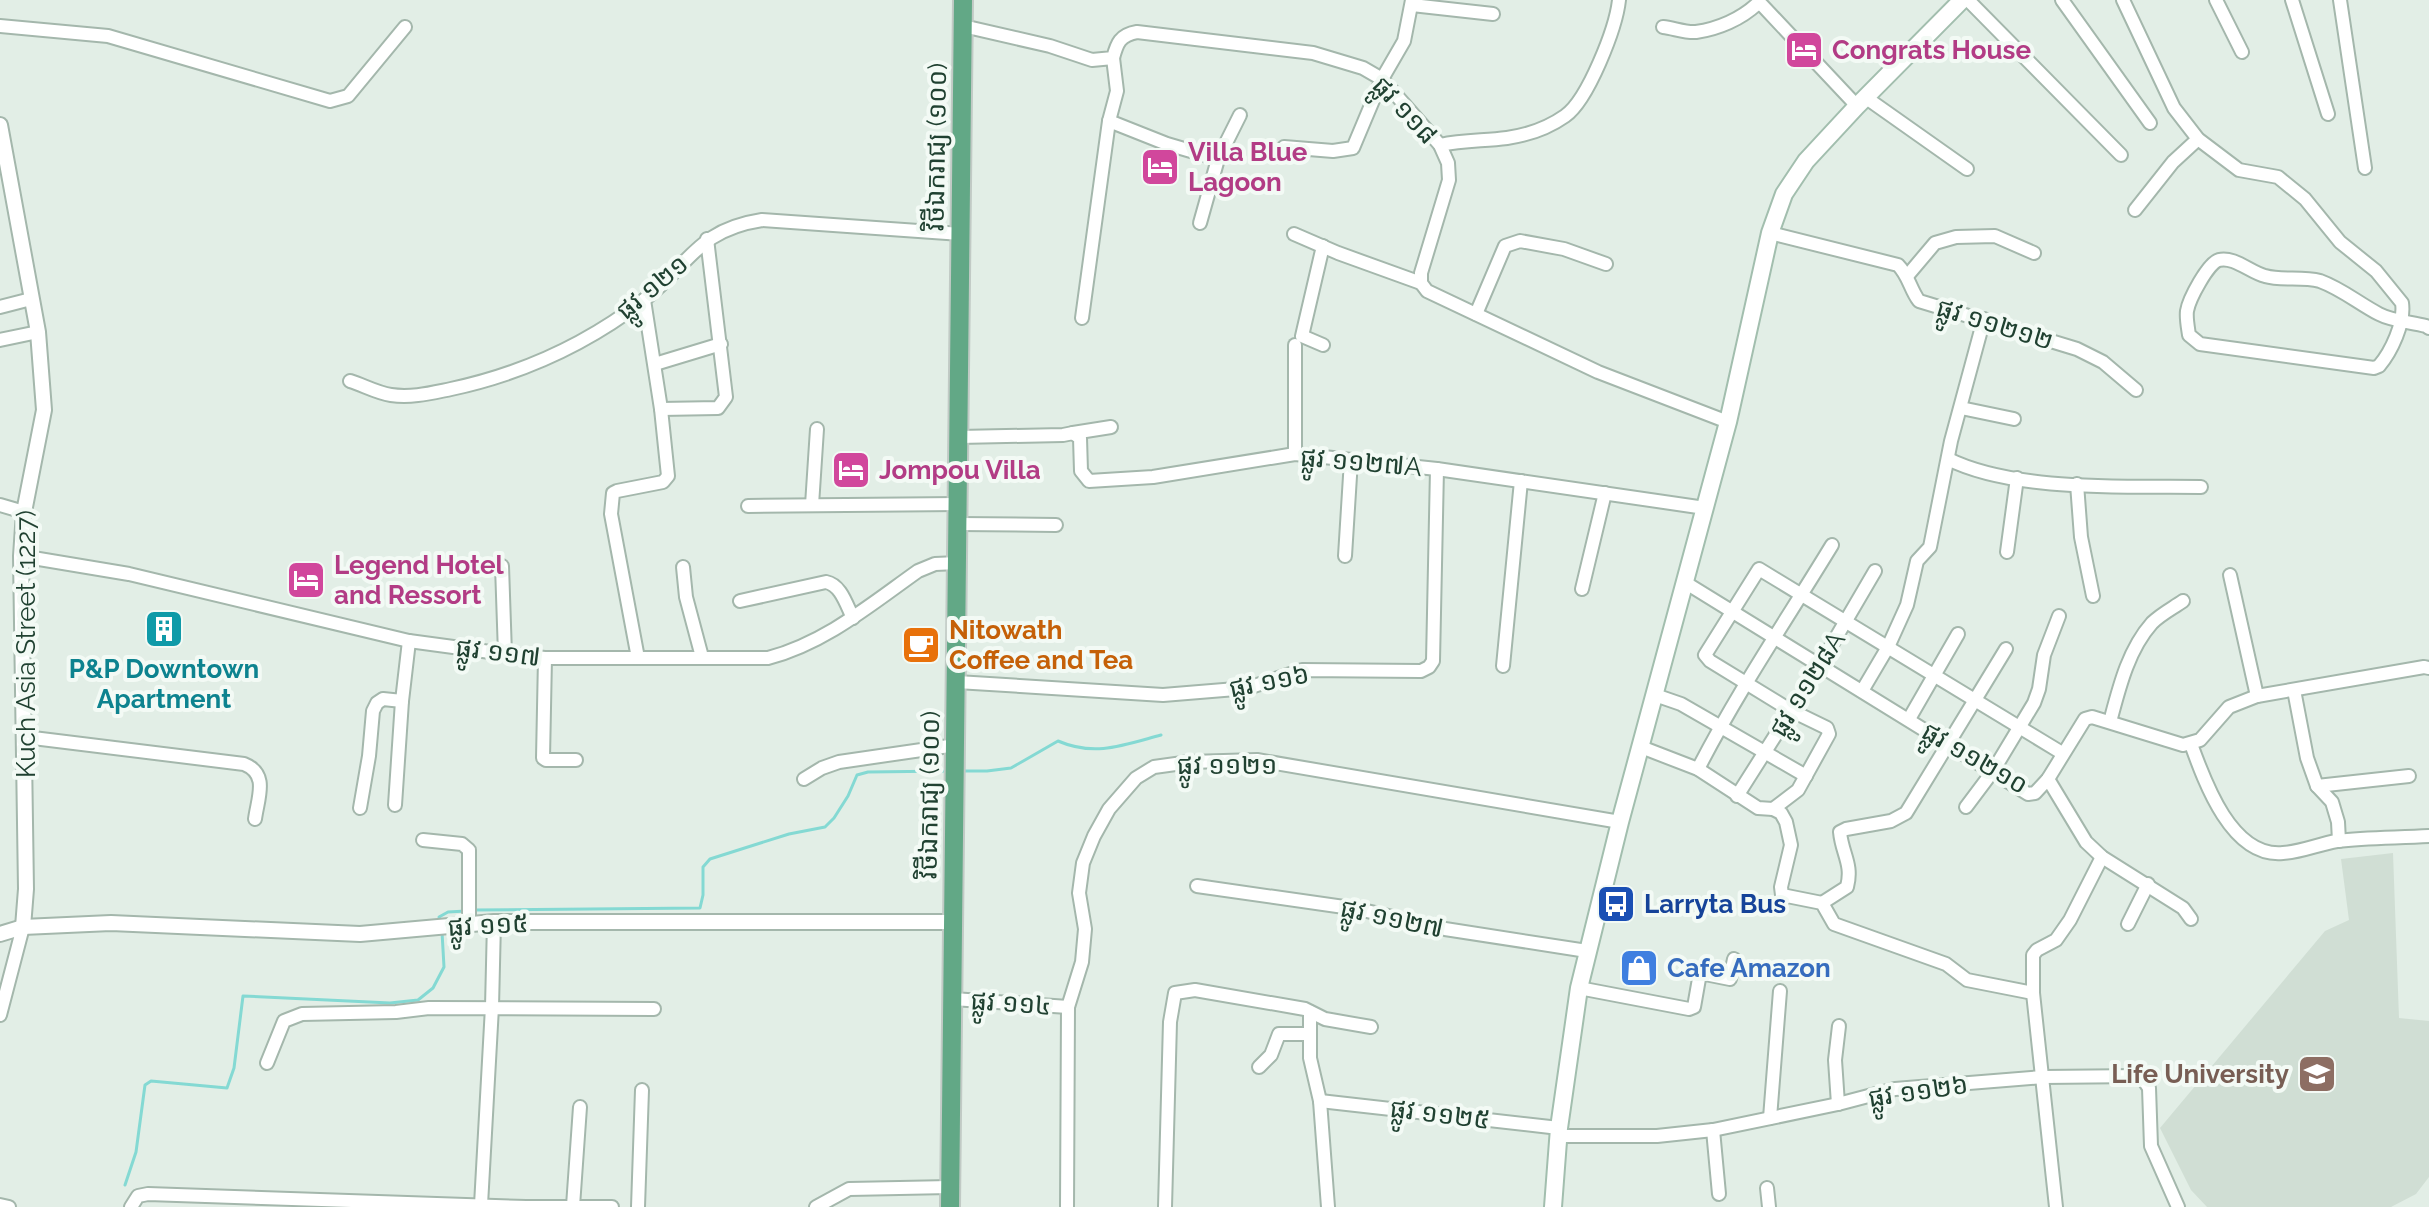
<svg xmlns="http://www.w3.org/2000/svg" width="2429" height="1207" viewBox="0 0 2429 1207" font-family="Raleway,'Noto Sans Khmer',sans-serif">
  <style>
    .built { fill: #d0ded4 }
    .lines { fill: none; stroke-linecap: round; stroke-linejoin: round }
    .stream { stroke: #84d9d3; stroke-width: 3 }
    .minor-casing { stroke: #a4b7ac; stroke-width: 16 }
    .tertiary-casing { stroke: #a4b7ac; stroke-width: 18 }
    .secondary-casing { stroke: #a2beae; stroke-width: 20 }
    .primary-casing { stroke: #c1cac5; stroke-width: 22 }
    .minor { stroke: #fff; stroke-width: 12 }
    .tertiary { stroke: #fff; stroke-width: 14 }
    .secondary { stroke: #fff; stroke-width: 16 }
    .primary { stroke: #62a886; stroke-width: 18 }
    .labels { text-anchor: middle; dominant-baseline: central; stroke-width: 8; stroke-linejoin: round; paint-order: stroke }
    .hotel-label { font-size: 26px; font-weight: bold; fill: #b23c85; stroke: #f3faf5; text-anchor: start }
    .street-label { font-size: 26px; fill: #204131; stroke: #f3faf5 }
    .food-label { font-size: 26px; font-weight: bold; fill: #c56008; stroke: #f3faf5; text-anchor: start }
    .culture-label { font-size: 26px; font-weight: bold; fill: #0d838f; stroke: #f3faf5 }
    .transit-label { font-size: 26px; font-weight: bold; fill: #164399; stroke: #f3faf5; text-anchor: start }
    .shop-label { font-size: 26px; font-weight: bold; fill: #366cbe; stroke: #f3faf5; text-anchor: start }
    .education-label { font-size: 26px; font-weight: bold; fill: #785e54; stroke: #f3faf5; text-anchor: end }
  </style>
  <rect width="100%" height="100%" fill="#e2eee6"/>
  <path class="built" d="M2393,853L2399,1018L2429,1021V1177L2416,1194L2391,1207H2207L2191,1190L2160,1128L2325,931L2349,920L2341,859Z"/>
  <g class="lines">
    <g class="stream">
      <path d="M961,771H987L1011,768L1058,741C1095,757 1124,745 1161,735"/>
      <path d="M474,910L700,908L703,895V867L710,859L789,834L825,827L834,818L848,796L857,775L868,772L949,771"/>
      <path d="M440,921L439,917L448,912L466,911"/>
      <path d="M125,1185L136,1152L145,1085L151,1081L227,1088L234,1068L243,996L390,1003L418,1000L433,988L444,967L442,932"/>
    </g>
    <defs>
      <g id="minor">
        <path d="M1968,0L2121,155"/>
        <path d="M2062,0L2150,123"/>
        <path d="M2123,0L2174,108L2198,139L2239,170L2278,177L2305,199L2340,242L2376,271L2402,303C2405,323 2391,352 2379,366L2374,368L2200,344L2189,335C2188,328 2186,318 2187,311C2189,299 2208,263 2219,260C2234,256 2251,273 2265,276C2282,281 2302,276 2320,281C2342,289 2358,303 2379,314C2392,321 2411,322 2426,326L2429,328"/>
        <path d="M2216,0L2242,52"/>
        <path d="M2292,0L2328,114"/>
        <path d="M2340,0L2365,168"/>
        <path d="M1412,5L1493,14"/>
        <path d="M0,26L108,36L330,101L348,96L405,27"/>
        <path d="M963,26L1050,46L1092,60L1113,58C1117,43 1120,35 1137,32L1313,53L1363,68L1382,79L1440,145L1448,163L1449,180L1421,273V283L1427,291L1598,372L1728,422"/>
        <path d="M1663,27C1673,28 1686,33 1696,32C1718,29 1741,19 1757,4L1762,5L1857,106"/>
        <path d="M1865,97L1967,169"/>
        <path d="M1109,121L1167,144L1218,159"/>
        <path d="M1440,145C1464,140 1484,141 1507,138C1528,135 1548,128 1565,116C1588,100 1616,28 1619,0"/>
        <path d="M1284,147L1333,151L1353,148L1382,79L1404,41L1412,0"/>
        <path d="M2135,210L2173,162L2198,139"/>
        <path d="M1200,223L1218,159L1240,115"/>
        <path d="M1770,233L1898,265C1909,276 1910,289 1919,301L2077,349L2103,362L2136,390"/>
        <path d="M1294,234L1338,253L1421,283"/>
        <path d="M1323,246L1302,336L1323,345"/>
        <path d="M1908,275L1935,243L1956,237L1995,236L2034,253"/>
        <path d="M0,307L31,299"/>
        <path d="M1476,314L1505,246L1520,241L1564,249L1606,264"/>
        <path d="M1082,318L1109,121L1117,91L1113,58"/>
        <path d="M0,340L38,332"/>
        <path d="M1295,345V454"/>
        <path d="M655,364L721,344"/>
        <path d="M350,381C363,385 377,393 391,395C412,398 431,393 451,389C521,374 587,344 644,300C690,264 697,230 762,220L961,234"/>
        <path d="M1961,408L2014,419"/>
        <path d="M661,409L718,408L726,397L707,239"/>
        <path d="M1073,433L1111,427"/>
        <path d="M959,437L1063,435L1073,433L1080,438L1081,471L1089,481L1153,477L1295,454L1437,469L1705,508"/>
        <path d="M1948,459C2015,492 2126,486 2201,487"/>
        <path d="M2077,484L2081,537L2093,596"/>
        <path d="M0,505L24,512"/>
        <path d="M812,505L817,429"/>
        <path d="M748,506L959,504"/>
        <path d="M958,524L1056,525"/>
        <path d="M2007,552L2017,478"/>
        <path d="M21,556L129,574L409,641L505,654L545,658H768C825,643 870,605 918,571L935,564L958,563"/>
        <path d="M1345,556L1351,460"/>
        <path d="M502,566L505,654"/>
        <path d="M683,567L686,597L702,657"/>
        <path d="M2230,575L2257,696"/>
        <path d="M1686,583L2028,794L2035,793L2048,779L2085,719L2092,717L2183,745L2200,740L2229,707L2257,696L2424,667L2429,668"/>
        <path d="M1582,589L1605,493"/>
        <path d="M740,601L826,582C841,585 846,604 853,618"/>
        <path d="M545,658L543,758L546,760H576"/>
        <path d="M638,658L611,514L613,493L617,491L663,482L668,476L661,409L644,300"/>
        <path d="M1503,666L1521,481"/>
        <path d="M957,682L1163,695L1248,688L1302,670L1421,671L1429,667L1433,661L1437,469"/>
        <path d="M2294,690L2307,758L2317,786L2332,802L2338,822L2339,841"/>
        <path d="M1862,691L1888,647L1907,605L1917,561L1930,547L1951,441L1984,319"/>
        <path d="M1655,695L1681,704L1806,776"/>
        <path d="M1909,719L1958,634"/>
        <path d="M2110,722C2119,688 2128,650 2152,623C2161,614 2173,608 2183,601"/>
        <path d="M25,737L244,764C269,774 258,797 255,819"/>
        <path d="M2191,744C2205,783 2232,858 2283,853C2301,852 2319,844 2337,841C2367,837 2399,838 2429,836"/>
        <path d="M1641,747L1698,769L1758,808L1773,809L1781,813L1786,822L1791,845L1781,887L1782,895L1822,903L1834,924L1946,964L1967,980L2033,993"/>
        <path d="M1698,769C1738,691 1787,619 1832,545"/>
        <path d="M804,779L822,768L839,762L956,745"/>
        <path d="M2048,779L2086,842L2102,857L2183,908L2191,919"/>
        <path d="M2317,786L2409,776"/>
        <path d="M1737,796L1820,665L1875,571"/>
        <path d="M395,805L402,701L409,641"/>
        <path d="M1966,807L1993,771L2034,703L2039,689L2044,655L2059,616"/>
        <path d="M360,808L369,756L373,711L377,703L383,699L402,701"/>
        <path d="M1773,809L1798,790L1829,734L1827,728L1790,710L1710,661L1705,655L1759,569L2062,753"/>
        <path d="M423,840L462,844L469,850V924"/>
        <path d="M1197,886L1358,909L1445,929L1587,951"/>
        <path d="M1822,903L1847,887C1853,864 1842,854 1840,832L1846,829L1891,821L1906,813L2006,649"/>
        <path d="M2128,924L2148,884"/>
        <path d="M1579,988L1689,1009L1694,1007L1700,973L1730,979L1734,959"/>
        <path d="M953,999L1068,1007"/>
        <path d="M1310,1012V1058L1320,1101L1328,1207"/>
        <path d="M0,1015L23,927"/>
        <path d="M267,1063L284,1021L302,1014L396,1012L429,1008L654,1009"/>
        <path d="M1259,1067L1271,1055L1279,1034H1310"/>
        <path d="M1320,1101L1559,1128"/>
        <path d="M1838,1104L1835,1060L1839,1026"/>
        <path d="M1770,1118L1780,991"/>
        <path d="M1713,1130L1719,1194"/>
        <path d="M1558,1136H1657L1713,1130L1838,1104L1895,1089L2043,1077L2141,1076L2149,1088L2151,1146L2178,1207"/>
        <path d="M1767,1188L1769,1207"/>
        <path d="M0,1205L9,1207"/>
        <path d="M481,1205L492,1007L494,922"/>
        <path d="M573,1206L580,1107"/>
        <path d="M131,1207L138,1196L148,1194L526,1207H612"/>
        <path d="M638,1207L642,1090"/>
        <path d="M816,1207L849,1189L950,1187"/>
        <path d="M1067,1207L1068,1007L1082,962L1085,929L1079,893L1083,863L1094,836L1109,809L1136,778L1154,767L1190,762L1257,760L1620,822"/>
        <path d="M1165,1207L1170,1022L1175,993L1195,990L1305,1009L1325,1019L1371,1027"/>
        <path d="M2056,1207L2033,993V955L2037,950L2056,940L2070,920L2102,857"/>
      </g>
      <g id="tertiary">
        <path d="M0,125L38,332L44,410L24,512L21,556L26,889L23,927"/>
        <path d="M0,934L23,927L111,923L360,934L494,922H954"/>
      </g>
      <path id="secondary" d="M1553,1207L1559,1128L1579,988L1620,822L1728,422L1770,233L1784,194L1806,161L1857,106L1962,0"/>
      <path id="primary" d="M950,1207L963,0"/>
    </defs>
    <use href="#minor" class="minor-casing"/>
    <use href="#tertiary" class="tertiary-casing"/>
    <use href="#secondary" class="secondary-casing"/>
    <use href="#primary" class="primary-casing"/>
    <use href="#minor" class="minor"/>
    <use href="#tertiary" class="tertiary"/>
    <use href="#secondary" class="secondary"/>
    <use href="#primary" class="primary"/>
  </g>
  <defs>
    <symbol id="hotel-square" viewBox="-11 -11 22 22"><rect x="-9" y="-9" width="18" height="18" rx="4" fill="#d1479c" stroke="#f3faf5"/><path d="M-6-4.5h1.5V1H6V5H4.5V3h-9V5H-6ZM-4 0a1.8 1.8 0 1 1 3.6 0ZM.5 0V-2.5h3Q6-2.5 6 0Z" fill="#fff"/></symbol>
    <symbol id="building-square" viewBox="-11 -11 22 22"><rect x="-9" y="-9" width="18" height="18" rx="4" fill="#0f9aa8" stroke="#f3faf5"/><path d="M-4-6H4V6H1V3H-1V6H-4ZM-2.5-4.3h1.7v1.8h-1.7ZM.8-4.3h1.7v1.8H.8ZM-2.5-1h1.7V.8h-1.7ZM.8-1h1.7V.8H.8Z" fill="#fff"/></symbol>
    <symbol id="cafe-square" viewBox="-11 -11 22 22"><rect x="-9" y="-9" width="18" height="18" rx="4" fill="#e8710a" stroke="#f3faf5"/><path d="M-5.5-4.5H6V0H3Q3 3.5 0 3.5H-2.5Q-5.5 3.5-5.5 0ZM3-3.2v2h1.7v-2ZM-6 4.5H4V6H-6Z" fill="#fff"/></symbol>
    <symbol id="bus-square" viewBox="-11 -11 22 22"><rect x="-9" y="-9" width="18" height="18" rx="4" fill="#1a4fb4" stroke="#f3faf5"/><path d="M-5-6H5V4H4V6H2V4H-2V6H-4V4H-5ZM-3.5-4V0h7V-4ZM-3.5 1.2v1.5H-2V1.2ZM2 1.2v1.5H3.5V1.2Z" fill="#fff"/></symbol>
    <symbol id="shop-square" viewBox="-11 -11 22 22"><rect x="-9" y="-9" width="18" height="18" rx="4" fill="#3f7fe0" stroke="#f3faf5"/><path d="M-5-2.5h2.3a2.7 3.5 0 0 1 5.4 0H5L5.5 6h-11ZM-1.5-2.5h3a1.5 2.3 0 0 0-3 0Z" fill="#fff"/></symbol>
    <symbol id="school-square" viewBox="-11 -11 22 22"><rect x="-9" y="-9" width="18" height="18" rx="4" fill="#8d6e63" stroke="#f3faf5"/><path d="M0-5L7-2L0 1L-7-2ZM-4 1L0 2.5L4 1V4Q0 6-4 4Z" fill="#fff"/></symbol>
  </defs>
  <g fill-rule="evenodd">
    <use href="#hotel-square" x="1782" y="28" width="44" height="44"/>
    <use href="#hotel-square" x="1138" y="145" width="44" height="44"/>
    <use href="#hotel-square" x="829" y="448" width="44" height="44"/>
    <use href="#hotel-square" x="284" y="558" width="44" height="44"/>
    <use href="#building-square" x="142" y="607" width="44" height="44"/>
    <use href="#cafe-square" x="899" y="623" width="44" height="44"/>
    <use href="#bus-square" x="1594" y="882" width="44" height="44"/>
    <use href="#shop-square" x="1617" y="946" width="44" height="44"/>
    <use href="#school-square" x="2295" y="1052" width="44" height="44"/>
  </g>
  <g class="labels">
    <g class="hotel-label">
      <text x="1832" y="50">Congrats House</text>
      <text x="1188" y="152">Villa Blue<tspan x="1188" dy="30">Lagoon</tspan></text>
      <text x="879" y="470">Jompou Villa</text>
      <text x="334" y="565">Legend Hotel<tspan x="334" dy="30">and Ressort</tspan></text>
    </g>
    <g class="street-label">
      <text transform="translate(1405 110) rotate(47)">ផ្លូវ ១១៨</text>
      <text transform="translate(936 147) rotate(-89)">វិថីឯករាជ្យ (១០០)</text>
      <text transform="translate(652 287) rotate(-40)">ផ្លូវ ១២១</text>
      <text transform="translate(1995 324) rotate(17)">ផ្លូវ ១១២១២</text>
      <text transform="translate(1361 462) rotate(5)">ផ្លូវ ១១២៧A</text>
      <text transform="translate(26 644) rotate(-90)">Kuch Asia Street (1227)</text>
      <text transform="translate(498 652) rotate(7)">ផ្លូវ ១១៧</text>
      <text transform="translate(1269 681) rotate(-11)">ផ្លូវ ១១៦</text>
      <text transform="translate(1807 684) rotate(-58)">ផ្លូវ ១១២៨A</text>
      <text transform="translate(1975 758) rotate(30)">ផ្លូវ ១១២១០</text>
      <text x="1227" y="765">ផ្លូវ ១១២១</text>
      <text transform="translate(929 795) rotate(-89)">វិថីឯករាជ្យ (១០០)</text>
      <text transform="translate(1392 918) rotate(12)">ផ្លូវ ១១២៧</text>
      <text transform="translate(488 925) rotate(-3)">ផ្លូវ ១១៥</text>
      <text transform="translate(1011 1003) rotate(4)">ផ្លូវ ១១៤</text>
      <text transform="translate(1918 1091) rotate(-8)">ផ្លូវ ១១២៦</text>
      <text transform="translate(1440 1114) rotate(7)">ផ្លូវ ១១២៥</text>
    </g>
    <g class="food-label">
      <text x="949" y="630">Nitowath<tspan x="949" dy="30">Coffee and Tea</tspan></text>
    </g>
    <g class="culture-label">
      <text x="164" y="669">P&amp;P Downtown<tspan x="164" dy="30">Apartment</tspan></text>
    </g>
    <g class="transit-label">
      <text x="1644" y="904">Larryta Bus</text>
    </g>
    <g class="shop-label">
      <text x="1667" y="968">Cafe Amazon</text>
    </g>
    <g class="education-label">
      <text x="2289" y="1074">Life University</text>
    </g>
  </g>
</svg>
